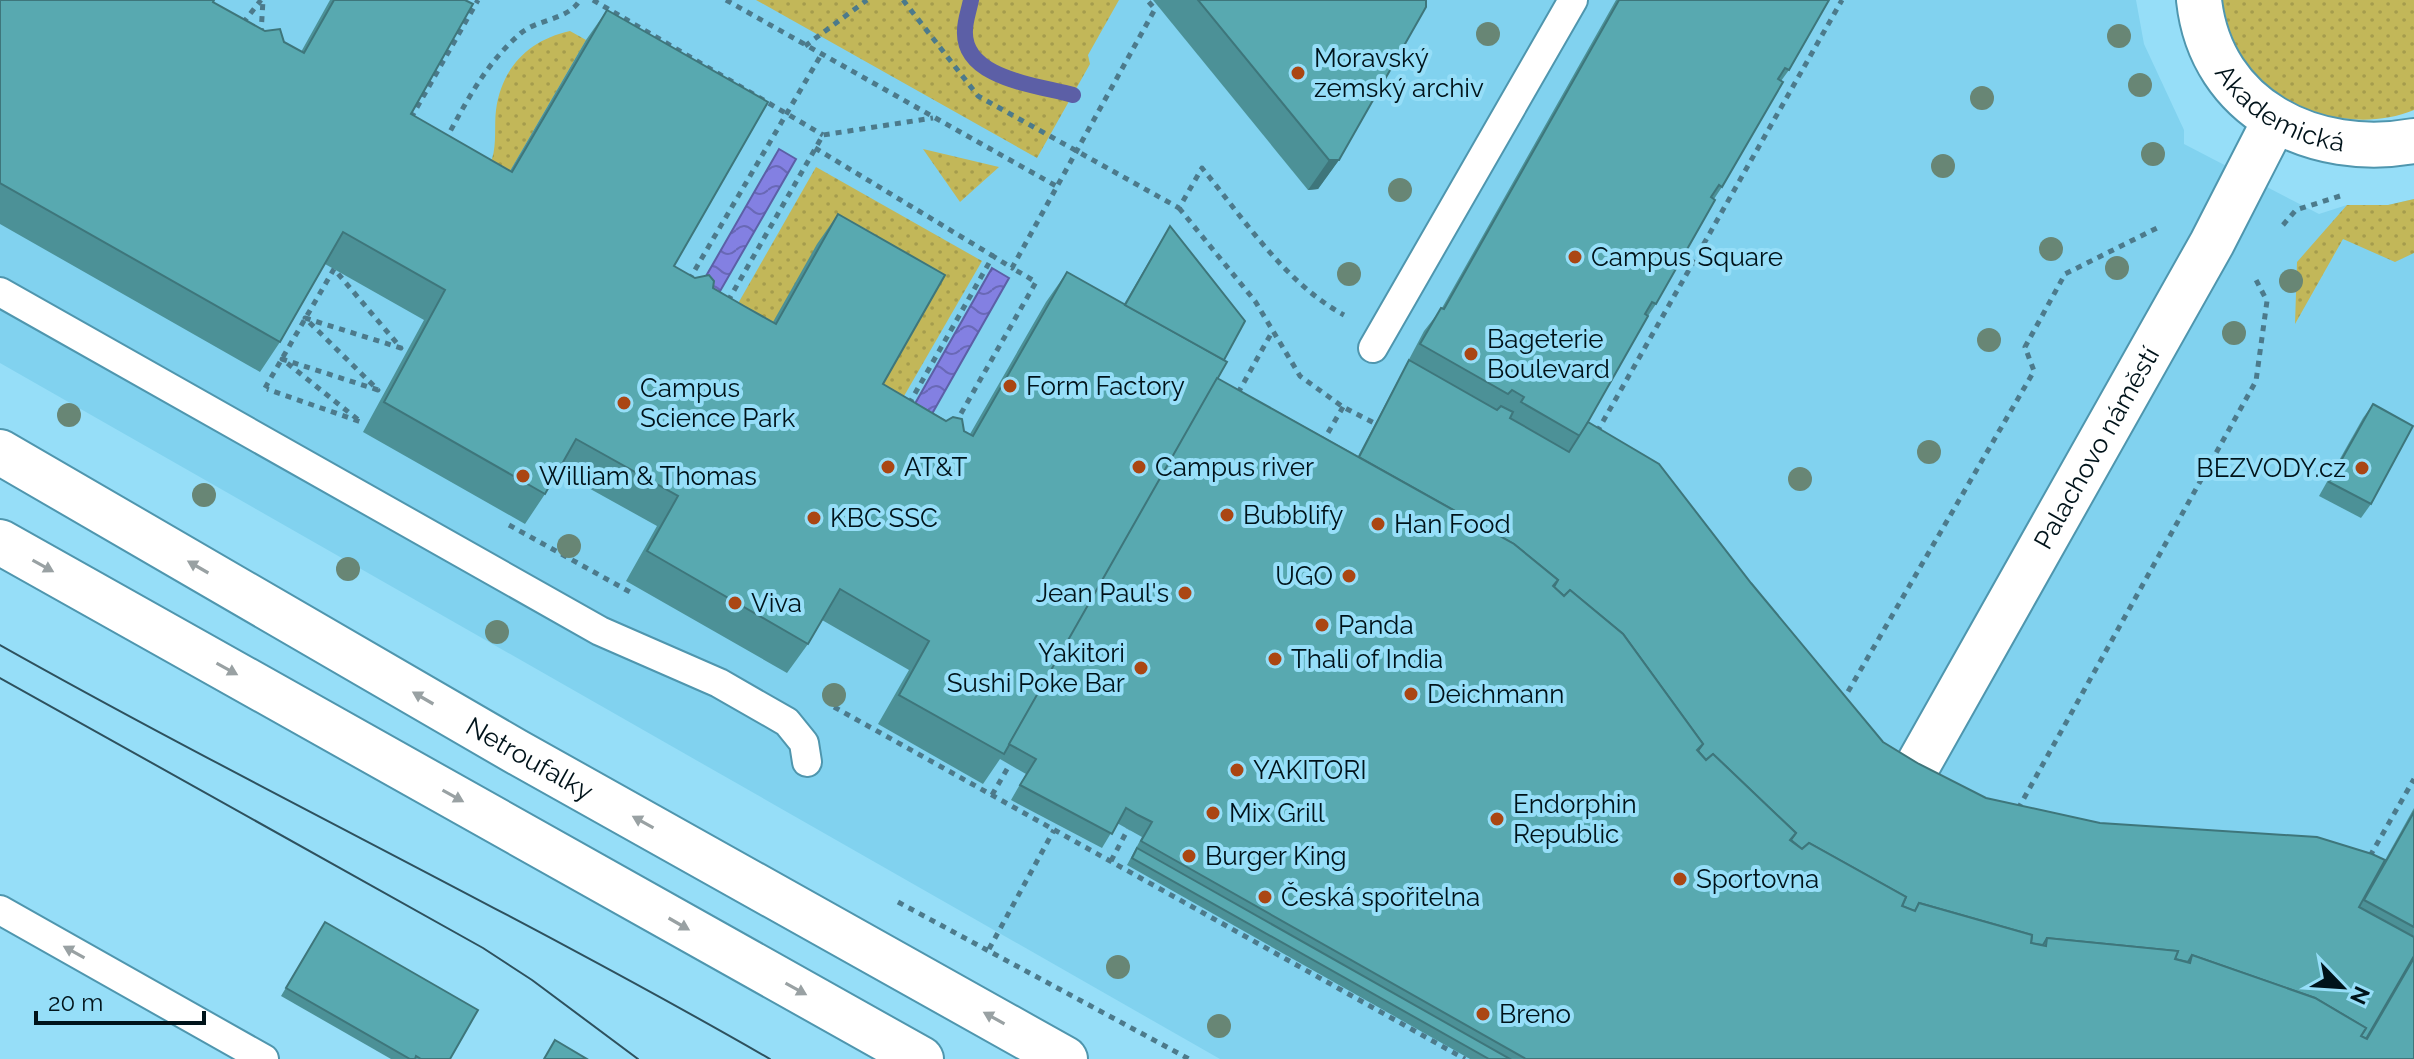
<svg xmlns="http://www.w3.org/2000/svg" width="2414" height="1059" viewBox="0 0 2414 1059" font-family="Raleway,sans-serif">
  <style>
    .built { fill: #81d2ef }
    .grass { fill: url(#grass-dots) }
    .water { fill: url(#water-waves); stroke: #5c5fa6; stroke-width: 2 }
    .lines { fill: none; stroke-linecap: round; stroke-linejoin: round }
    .stream { stroke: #5c5fa6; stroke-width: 16 }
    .service-casing { stroke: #4f96ae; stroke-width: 32 }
    .minor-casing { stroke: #4f96ae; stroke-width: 48 }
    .tertiary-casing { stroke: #4f96ae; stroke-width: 48 }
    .path { stroke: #4c7a8b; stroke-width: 5; stroke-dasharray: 6 6; stroke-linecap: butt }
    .service { stroke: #fff; stroke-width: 28 }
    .minor { stroke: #fff; stroke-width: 44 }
    .tertiary { stroke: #fff; stroke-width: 44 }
    .tram { stroke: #2e515e; stroke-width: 2 }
    .tree { fill: #688675 }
    .wall { fill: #4c9197 }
    .shaded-wall { fill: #3e767b }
    .building { fill: #58a9b0; stroke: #3e767b; stroke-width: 2 }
    .oneway { fill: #99a1a3 }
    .poi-dot { fill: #aa4613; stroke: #96def8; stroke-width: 3 }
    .labels { text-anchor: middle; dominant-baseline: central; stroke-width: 8; stroke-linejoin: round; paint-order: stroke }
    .poi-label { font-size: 26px; fill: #00131a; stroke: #96def8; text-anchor: start }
    .street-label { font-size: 26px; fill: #00131a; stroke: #96def8 }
  </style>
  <defs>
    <pattern id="grass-dots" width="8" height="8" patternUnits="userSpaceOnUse" patternTransform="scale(2)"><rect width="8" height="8" fill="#c2b759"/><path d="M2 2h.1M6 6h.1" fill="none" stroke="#a59c4d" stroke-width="1.8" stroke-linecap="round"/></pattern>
    <pattern id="water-waves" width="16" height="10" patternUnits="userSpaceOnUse" patternTransform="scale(2)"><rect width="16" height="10" fill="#8380e2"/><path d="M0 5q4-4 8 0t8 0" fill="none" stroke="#6968b6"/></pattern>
  </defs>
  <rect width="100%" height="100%" fill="#96def8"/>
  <path class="built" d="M0,0H2136L2144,44L2184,130V144L2319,214L2347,205H2388L2414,199V1059H1220L0,363Z"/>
  <g class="grass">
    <path d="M756,0H1119L1088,55L1090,64L1037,158Z"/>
    <path d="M2222,0H2414V110C2348,137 2259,106 2232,36C2227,25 2225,12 2222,0Z"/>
    <path d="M570,31L586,40L492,202L473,191C479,181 488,170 492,159C497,143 494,126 496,110C502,67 529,40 570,31Z"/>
    <path d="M923,149L999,167L960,202Z"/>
    <path d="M816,167L982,261L900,403L736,307Z"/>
    <path d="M2414,199V253L2395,262L2343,239L2295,324L2297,262L2347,205H2388Z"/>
  </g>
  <g class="water">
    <path d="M779,149L796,159L715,300L698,290Z"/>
    <path d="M992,268L1009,278L929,419L912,409Z"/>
  </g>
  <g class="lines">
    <path class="stream" d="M971,0C969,10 965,21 965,30C962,79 1038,85 1073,95"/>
    <defs>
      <g id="service">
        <path d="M0,292L600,631L719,683L787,722L804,743L807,762"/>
        <path d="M1373,348L1573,0"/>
        <path d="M0,910L264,1059"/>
      </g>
      <g id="minor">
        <path id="s1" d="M0,452L515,751L1065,1059"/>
        <path d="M0,542L921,1059"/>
        <path id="s2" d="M1914,772L2212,243L2275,120"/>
      </g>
      <g id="tertiary">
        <path id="s3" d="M2199,0C2211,110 2315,159 2414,141"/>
      </g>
    </defs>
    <use href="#service" class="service-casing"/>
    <use href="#minor" class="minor-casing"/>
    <use href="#tertiary" class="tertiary-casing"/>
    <g class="path">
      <path d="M593,0L823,135"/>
      <path d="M726,0L1058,187"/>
      <path d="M903,0L978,96L1179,208L1202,168C1244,219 1285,283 1344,315"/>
      <path d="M243,23L261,0"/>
      <path d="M261,34L263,0"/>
      <path d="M805,46L867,0"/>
      <path d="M411,118L478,0"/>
      <path d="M445,141C466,102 486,63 521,33C538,19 568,20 580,0"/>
      <path d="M815,148L993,256"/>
      <path d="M1179,208L1255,301L1300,376L1343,407L1374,423"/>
      <path d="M2283,225L2296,210L2340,196"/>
      <path d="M689,280L821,55"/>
      <path d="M728,301L823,135L933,118"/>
      <path d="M265,388L334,269L401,348L305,318L378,390L282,359L361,422L267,389"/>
      <path d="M1238,393L1272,332"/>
      <path d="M909,404L993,256L1012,268L1155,9L1147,0"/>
      <path d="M955,424L1036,282L1012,268"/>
      <path d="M1597,432L1842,0"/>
      <path d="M1322,443L1343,407"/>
      <path d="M509,525L630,592"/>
      <path d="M1842,702L2034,371L2025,347L2065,274L2161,226"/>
      <path d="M834,707L1465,1059"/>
      <path d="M992,795L1010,764"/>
      <path d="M2018,809L2256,381L2267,301L2254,276"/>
      <path d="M2370,856L2414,779"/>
      <path d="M1111,861L1128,829"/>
      <path d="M898,902L1189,1059"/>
      <path d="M989,949L1054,830"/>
    </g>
    <use href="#service" class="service"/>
    <use href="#minor" class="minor"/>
    <use href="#tertiary" class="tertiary"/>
    <g class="tram">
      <path d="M0,645C254,788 518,914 770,1059"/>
      <path d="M0,678L483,948L532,980L638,1059"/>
    </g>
  </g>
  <g class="tree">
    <circle cx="1488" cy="34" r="12"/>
    <circle cx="2119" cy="36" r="12"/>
    <circle cx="2140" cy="85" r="12"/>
    <circle cx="1982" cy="98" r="12"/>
    <circle cx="2153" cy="154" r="12"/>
    <circle cx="1943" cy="166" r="12"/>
    <circle cx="1400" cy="190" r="12"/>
    <circle cx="2051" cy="249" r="12"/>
    <circle cx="2117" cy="268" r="12"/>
    <circle cx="1349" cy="274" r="12"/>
    <circle cx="2291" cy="281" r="12"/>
    <circle cx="2234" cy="333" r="12"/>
    <circle cx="1989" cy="340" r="12"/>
    <circle cx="69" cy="415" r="12"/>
    <circle cx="1929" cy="452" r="12"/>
    <circle cx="1800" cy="479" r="12"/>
    <circle cx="204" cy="495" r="12"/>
    <circle cx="569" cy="546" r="12"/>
    <circle cx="348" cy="569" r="12"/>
    <circle cx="497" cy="632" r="12"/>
    <circle cx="834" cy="695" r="12"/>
    <circle cx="1118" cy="967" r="12"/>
    <circle cx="1219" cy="1026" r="12"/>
  </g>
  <g class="wall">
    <path d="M0,0L213,2L301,52L330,0H465L411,114L510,171L586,40L607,10L674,266L773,322L817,244L838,214L883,384L970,434L1046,302L1067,272L1124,304L1170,226L1224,360L1217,378L1358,456L1424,331L1442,308L1616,0H1829L1789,70L1781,81L1722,187L1714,199L1656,304L1648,316L1588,422L1751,583L1883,742L1919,764L1986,798L2100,823L2385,860L2414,808V1059H1470L1127,865L1142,837L1117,823L1102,848L1011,800L1026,774L1000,759L983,784L878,724L909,670L822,620L808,644L787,673L626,581L657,526L558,471L545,494L525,524L363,432L424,320L325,264L280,342L260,372L0,224Z"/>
    <path d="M1153,0H1426L1339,160L1318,189L1308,190Z"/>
    <path d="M2373,404L2371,504L2361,518L2319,496L2363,418Z"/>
    <path d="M325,922L450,1059H391L281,996Z"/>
  </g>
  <path class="shaded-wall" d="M1329,160H1339L1318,189L1308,190Z"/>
  <g class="building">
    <path d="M0,0H214L213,2L265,31L280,29L284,42L304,53L334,0H465L473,4L411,114L512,172L607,10L768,102L674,266L695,278L709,275L714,281L713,288L744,306L776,324L838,214L945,275L883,384L946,421L953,417L962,419L964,431L973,436L1067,272L1227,362L1004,754L899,695L929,641L840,589L808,644L647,551L678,496L576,439L545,494L384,402L445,290L343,232L280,342L0,183Z"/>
    <path d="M1198,0H1426V7L1339,160H1329Z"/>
    <path d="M1619,0H1829L1789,70L1785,68L1778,79L1783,82L1722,187L1719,185L1711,197L1715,200L1656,304L1652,302L1645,314L1648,316L1580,436L1521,402L1524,397L1512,390L1508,394L1420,344L1441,308L1444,309Z"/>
    <path d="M1170,226L1245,321L1224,360L1125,305Z"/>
    <path d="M1409,360L1497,410L1501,406L1513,412L1510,418L1569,452L1588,422L1659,464L1751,583L1883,742L1919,764L1986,798L2100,823L2317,837L2372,854L2385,860L2359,907L2414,937V956L2366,1039L2361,1036L2366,1028L2315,998L2192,955L2188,962L2175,959L2178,951L2047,938L2043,945L2031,943L2032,935L1919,903L1916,910L1914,911L1902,906L1906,897L1809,843L1802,849L1791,840L1796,833L1713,754L1706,760L1698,751L1703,744L1623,634L1570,590L1564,596L1554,587L1558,580L1514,544L1359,457Z"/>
    <path d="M1217,378L1514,544L1558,580L1553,586L1564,596L1570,590L1623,634L1703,744L1697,750L1706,760L1713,754L1796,833L1790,840L1802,849L1809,843L1906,897L1902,906L1915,911L1919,903L2032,935L2031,943L2046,946L2047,938L2178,951L2175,959L2190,963L2192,955L2315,998L2366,1028L2361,1036L2367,1039L2414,958V1059H1526L1141,841L1152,822L1138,815L1126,808L1112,834L1020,785L1036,759L1009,744Z"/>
    <path d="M2373,404L2413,426L2371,504L2329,482Z"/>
    <path d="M2414,812V927L2364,900Z"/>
    <path d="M1137,848L1510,1059H1489L1132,858Z"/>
    <path d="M325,922L478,1010L450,1059H421L416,1056L415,1059H410L286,988Z"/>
    <path d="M555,1040L587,1059H544Z"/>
  </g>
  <defs><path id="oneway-solid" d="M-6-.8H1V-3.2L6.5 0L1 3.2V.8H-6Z" transform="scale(2)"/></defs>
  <g class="oneway">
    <use href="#oneway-solid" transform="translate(43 566) rotate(29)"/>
    <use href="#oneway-solid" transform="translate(198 567) rotate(-150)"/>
    <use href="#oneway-solid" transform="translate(227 669) rotate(29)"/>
    <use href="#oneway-solid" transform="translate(423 698) rotate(-150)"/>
    <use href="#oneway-solid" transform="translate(453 796) rotate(29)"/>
    <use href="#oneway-solid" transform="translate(643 822) rotate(-151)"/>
    <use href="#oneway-solid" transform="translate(679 924) rotate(30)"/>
    <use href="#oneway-solid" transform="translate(74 952) rotate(-151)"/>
    <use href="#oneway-solid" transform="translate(796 989) rotate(29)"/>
    <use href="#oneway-solid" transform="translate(994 1018) rotate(-151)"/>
  </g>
  <g class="poi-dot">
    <circle cx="1298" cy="73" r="8"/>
    <circle cx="1575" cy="257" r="8"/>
    <circle cx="1471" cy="354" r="8"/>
    <circle cx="1010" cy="386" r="8"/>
    <circle cx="624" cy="403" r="8"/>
    <circle cx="888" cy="467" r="8"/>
    <circle cx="1139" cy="467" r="8"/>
    <circle cx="2362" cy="468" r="8"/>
    <circle cx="523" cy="476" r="8"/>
    <circle cx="1227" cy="515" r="8"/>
    <circle cx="814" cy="518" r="8"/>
    <circle cx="1378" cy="524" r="8"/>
    <circle cx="1349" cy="576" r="8"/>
    <circle cx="1185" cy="593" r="8"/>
    <circle cx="735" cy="603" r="8"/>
    <circle cx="1322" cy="625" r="8"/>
    <circle cx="1275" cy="659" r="8"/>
    <circle cx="1141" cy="668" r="8"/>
    <circle cx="1411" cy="694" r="8"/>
    <circle cx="1237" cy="770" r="8"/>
    <circle cx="1213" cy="813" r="8"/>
    <circle cx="1497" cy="819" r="8"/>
    <circle cx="1189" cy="856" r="8"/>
    <circle cx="1680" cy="879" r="8"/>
    <circle cx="1265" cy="897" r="8"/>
    <circle cx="1483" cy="1014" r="8"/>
  </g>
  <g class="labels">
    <g class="poi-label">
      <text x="1314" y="58">Moravský<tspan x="1314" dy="30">zemský archiv</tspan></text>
      <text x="1591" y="257">Campus Square</text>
      <text x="1487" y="339">Bageterie<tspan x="1487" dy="30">Boulevard</tspan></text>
      <text x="1026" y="386">Form Factory</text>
      <text x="640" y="388">Campus<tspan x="640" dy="30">Science Park</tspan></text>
      <text x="904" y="467">AT&amp;T</text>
      <text x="1155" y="467">Campus river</text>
      <text x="2346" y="468" text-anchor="end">BEZVODY.cz</text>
      <text x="539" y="476">William &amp; Thomas</text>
      <text x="1243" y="515">Bubblify</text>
      <text x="830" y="518">KBC SSC</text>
      <text x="1394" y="524">Han Food</text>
      <text x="1333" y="576" text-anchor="end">UGO</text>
      <text x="1169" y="593" text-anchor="end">Jean Paul's</text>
      <text x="751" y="603">Viva</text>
      <text x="1338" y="625">Panda</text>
      <text x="1125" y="653" text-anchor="end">Yakitori<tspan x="1125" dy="30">Sushi Poke Bar</tspan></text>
      <text x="1291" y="659">Thali of India</text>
      <text x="1427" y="694">Deichmann</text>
      <text x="1253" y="770">YAKITORI</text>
      <text x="1513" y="804">Endorphin<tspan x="1513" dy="30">Republic</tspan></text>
      <text x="1229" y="813">Mix Grill</text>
      <text x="1205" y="856">Burger King</text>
      <text x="1696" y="879">Sportovna</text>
      <text x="1281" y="897">Česká spořitelna</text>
      <text x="1499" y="1014">Breno</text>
    </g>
    <g class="street-label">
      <text stroke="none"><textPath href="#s3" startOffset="146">Akademická</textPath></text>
      <text stroke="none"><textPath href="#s2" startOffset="372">Palachovo náměstí</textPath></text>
      <text stroke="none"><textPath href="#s1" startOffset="612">Netroufalky</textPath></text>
    </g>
  </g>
  <g transform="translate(2342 987) rotate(115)" stroke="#96def8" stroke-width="6" paint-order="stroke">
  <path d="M0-6L14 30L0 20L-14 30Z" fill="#00131a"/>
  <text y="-12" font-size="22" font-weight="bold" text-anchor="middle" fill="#00131a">N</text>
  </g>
  <path d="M36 1011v12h168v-12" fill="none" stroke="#00131a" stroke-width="4"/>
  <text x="48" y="1011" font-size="24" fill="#00131a" stroke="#96def8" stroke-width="6" paint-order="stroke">20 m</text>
</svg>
